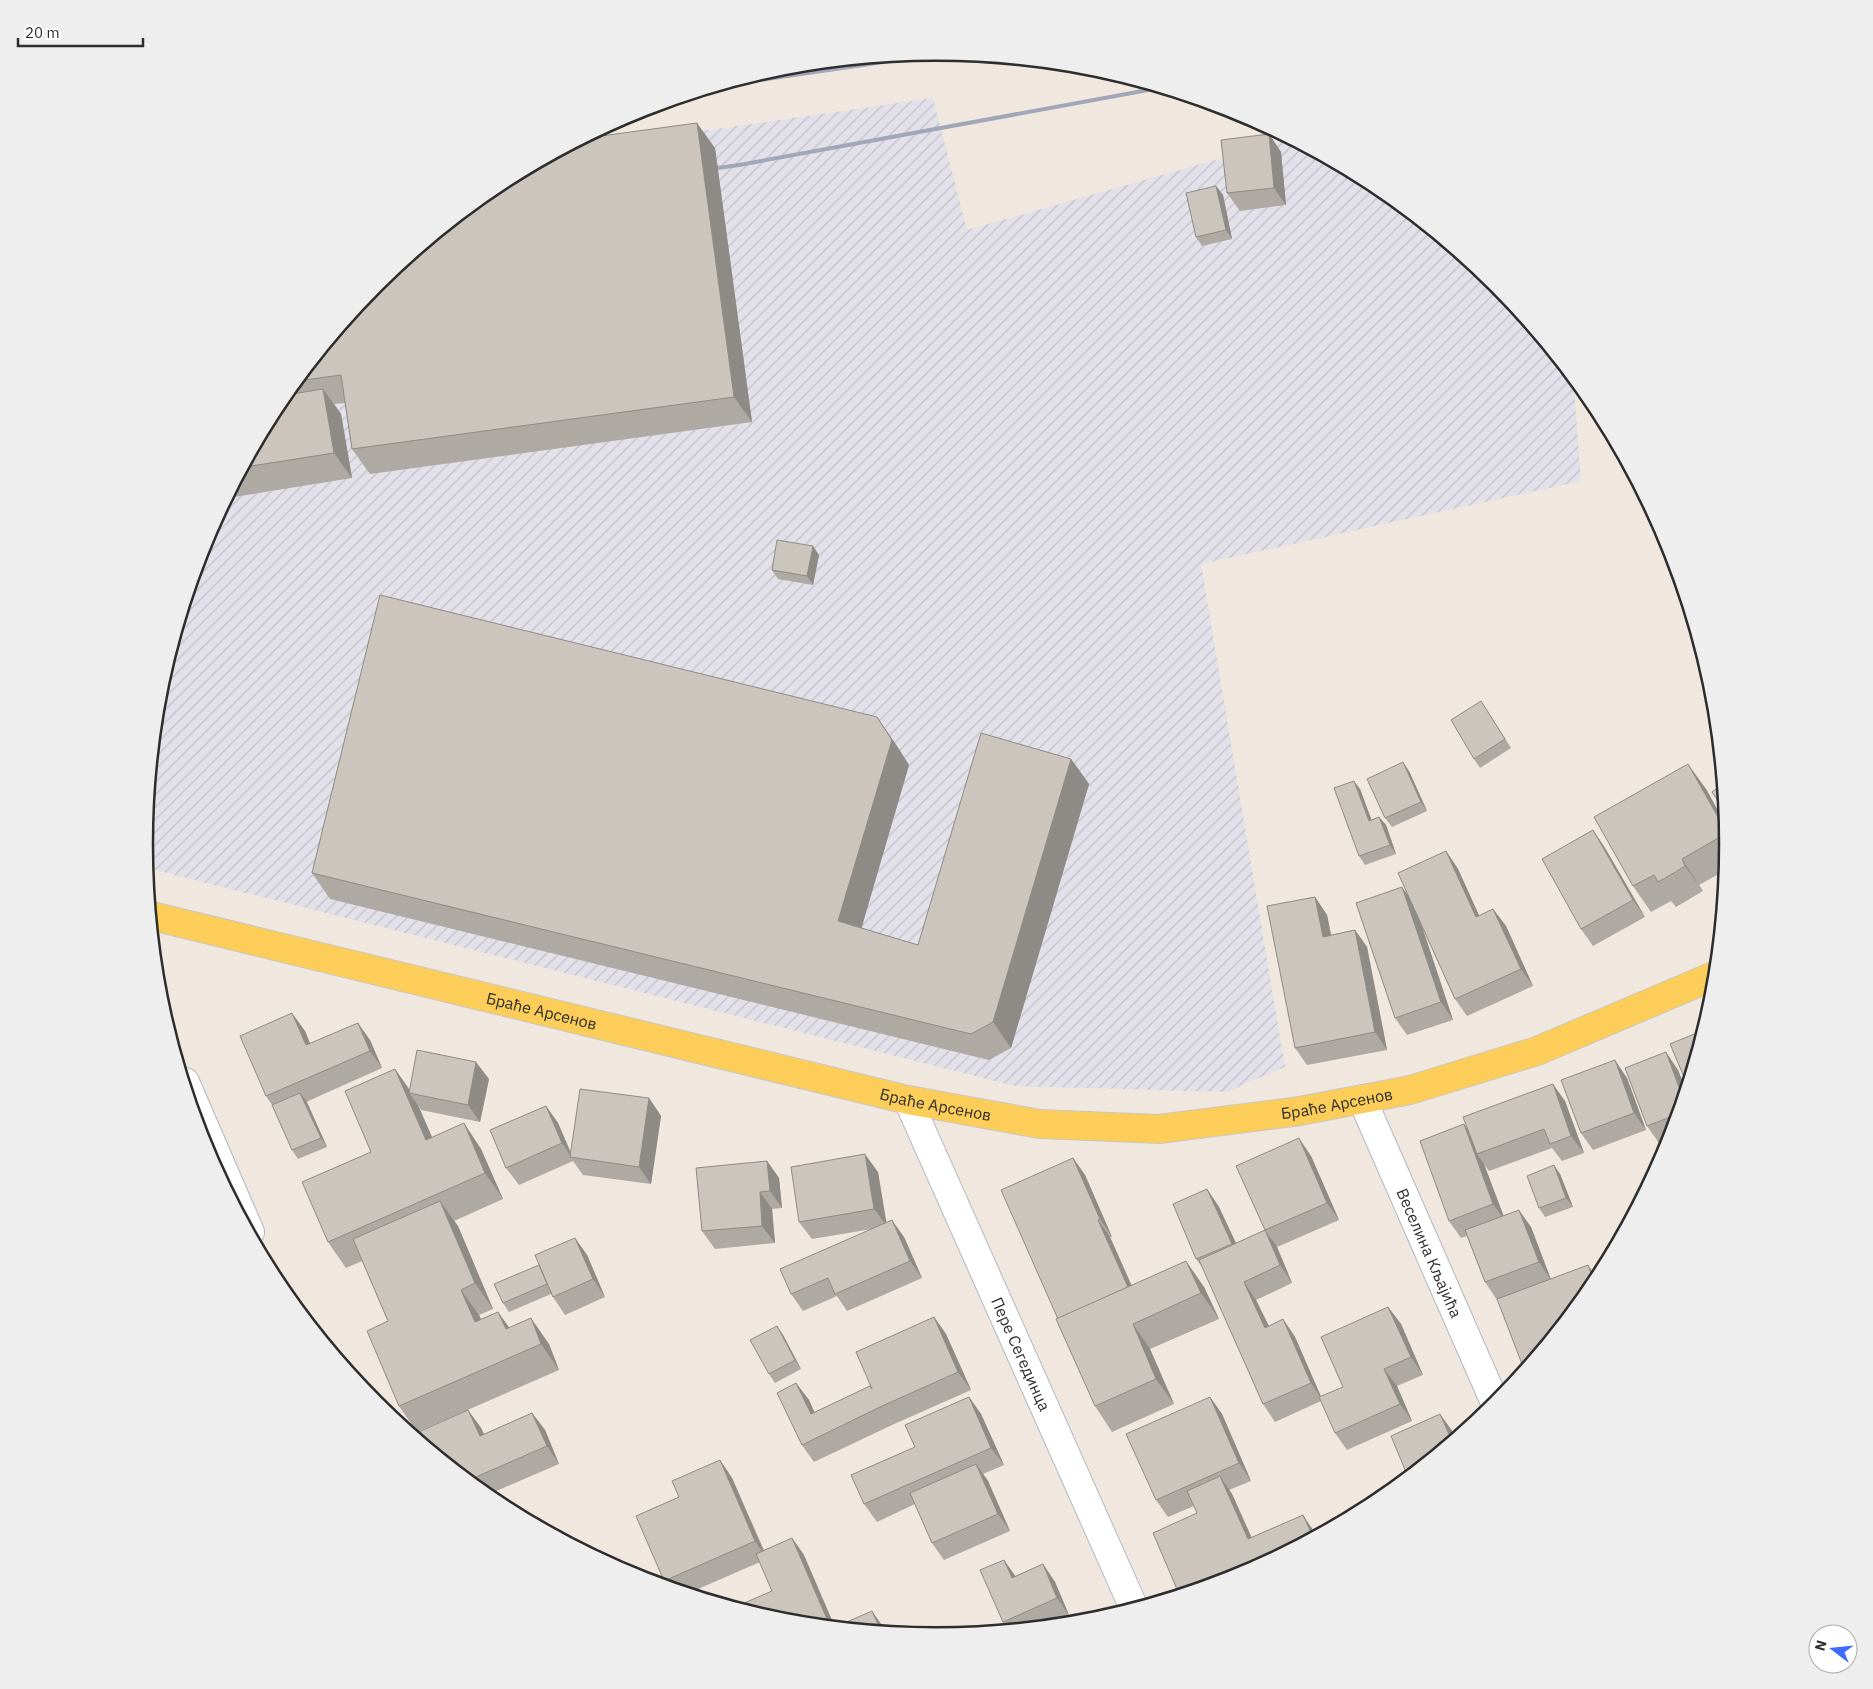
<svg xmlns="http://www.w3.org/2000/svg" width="1873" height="1689" viewBox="0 0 1873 1689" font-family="'IBM Plex Sans',sans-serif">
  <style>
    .industrial { fill: url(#industrial-furrows) }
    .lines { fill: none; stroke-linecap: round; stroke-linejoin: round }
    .minor-casing { stroke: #b3b7c2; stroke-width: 30 }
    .major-casing { stroke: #c8c8c8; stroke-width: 30 }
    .minor { stroke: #fff; stroke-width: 28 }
    .major { stroke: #fccd58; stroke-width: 28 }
    .rail { stroke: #a1a6b9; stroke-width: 4 }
    .wall { fill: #afa9a3 }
    .shaded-wall { fill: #8e8a85 }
    .building { fill: #cbc5be; stroke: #8e8a85 }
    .labels { text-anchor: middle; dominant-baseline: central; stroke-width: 4.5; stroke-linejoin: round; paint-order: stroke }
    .street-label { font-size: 16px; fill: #2d2d2d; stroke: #fff }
    .rim { fill: none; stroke: #2d2d2d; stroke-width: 2.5 }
  </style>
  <defs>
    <pattern id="industrial-furrows" width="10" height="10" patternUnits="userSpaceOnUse" patternTransform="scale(1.25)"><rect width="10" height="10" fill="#e2e0e8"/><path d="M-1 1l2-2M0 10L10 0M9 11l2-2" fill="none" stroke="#c2c0c7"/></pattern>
  </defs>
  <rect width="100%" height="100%" fill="#f0e8df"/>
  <path class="industrial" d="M933,98L967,230L1290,139L1377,186L1497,285L1573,377L1581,481L1201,564L1285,1067L1226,1092L1015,1086L147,868L145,844L160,690L205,541L278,404L377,284L562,151Z"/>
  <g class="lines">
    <defs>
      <g id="minor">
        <path d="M185,1082L250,1232"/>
        <path id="s1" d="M1362,1099L1496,1405"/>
        <path id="s2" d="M908,1100L1134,1608"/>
      </g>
      <g id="major">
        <path id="s3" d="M152,916L908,1100L1040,1124L1159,1129L1300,1111L1410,1090L1537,1051L1716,975"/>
      </g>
    </defs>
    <use href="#minor" class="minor-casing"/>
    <use href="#major" class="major-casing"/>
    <use href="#minor" class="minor"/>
    <use href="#major" class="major"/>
    <g class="rail">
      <path d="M725,85L945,53"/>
      <path d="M703,170L739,165L1159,88"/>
    </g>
  </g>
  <g class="wall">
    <path d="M1269,134L1281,152L1286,205L1240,211L1227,193Z"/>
    <path d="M715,148L752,422L370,474L352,449L345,403L334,404L341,414L352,478L228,498L278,404L377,284Z"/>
    <path d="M1216,186L1223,195L1232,239L1202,246L1196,237Z"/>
    <path d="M819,555L813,585L778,579L772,570Z"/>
    <path d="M1487,710L1511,748L1480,768L1474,759Z"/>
    <path d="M895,743L909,765L861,928L918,945L1071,759L1089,784L1011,1048L989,1060L330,899L312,873Z"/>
    <path d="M1409,771L1427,811L1392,827L1385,818Z"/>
    <path d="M1360,789L1371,820L1379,817L1386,825L1396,854L1365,865L1359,856Z"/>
    <path d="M1706,789L1727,827L1728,845L1726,870L1699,885L1703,891L1676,907L1671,901L1651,912L1633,886Z"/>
    <path d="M1593,830L1605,848L1645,917L1593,946L1581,929Z"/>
    <path d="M1446,851L1458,869L1479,916L1493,909L1506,926L1533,986L1467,1016L1455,999L1421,924L1453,1020L1407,1035L1395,1018L1407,894Z"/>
    <path d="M1315,897L1327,915L1331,935L1355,930L1367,947L1387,1050L1307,1065L1295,1048Z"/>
    <path d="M305,1031L310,1044L370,1040L382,1068L306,1102L327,1147L298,1159L292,1150L272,1105L266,1096Z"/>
    <path d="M395,1069L410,1090L489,1079L480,1122L421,1110L418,1105L432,1137L481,1149L503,1199L454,1221L458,1226L493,1309L479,1315L481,1319L498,1312L509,1328L549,1344L559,1370L417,1432L399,1406L388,1321L362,1261L346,1268L328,1242L371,1152Z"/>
    <path d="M1678,1070L1686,1090L1671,1139L1659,1143L1647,1126Z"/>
    <path d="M1627,1078L1646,1130L1593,1150L1581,1133Z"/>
    <path d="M649,1098L661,1116L651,1184L583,1175L573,1161L519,1185L506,1168L546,1106L558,1123L571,1153Z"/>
    <path d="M1565,1101L1584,1153L1562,1161L1552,1148L1489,1171L1484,1164L1503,1216L1531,1227L1551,1279L1595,1285L1526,1369L1522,1364L1498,1299L1497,1300L1485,1282L1467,1236L1461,1238L1449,1221L1464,1124L1469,1131Z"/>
    <path d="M1311,1156L1339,1220L1277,1247L1292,1283L1256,1300L1269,1326L1283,1319L1295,1337L1321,1397L1343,1387L1388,1307L1401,1324L1423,1375L1397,1386L1412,1421L1347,1450L1335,1433L1321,1401L1275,1422L1263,1404L1203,1268L1196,1259L1207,1189L1219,1207L1236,1243L1265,1230Z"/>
    <path d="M1073,1158L1085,1175L1112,1237H1110L1132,1286L1204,1287L1219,1319L1150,1349L1174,1404L1112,1432L1095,1406L1058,1319Z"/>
    <path d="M767,1161L779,1178L782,1208L772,1209L775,1243L715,1249L702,1231Z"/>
    <path d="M878,1172L886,1223L904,1237L922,1278L847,1311L837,1296L803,1311L791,1294L872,1229L812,1239L799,1222Z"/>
    <path d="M1560,1174L1573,1207L1545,1217L1539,1208Z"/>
    <path d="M575,1238L587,1255L605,1297L565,1315L551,1294L509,1312L503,1303L539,1265Z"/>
    <path d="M934,1317L946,1334L971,1390L892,1425L814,1462L802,1445L796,1383L809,1400L814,1412L872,1389Z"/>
    <path d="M777,1326L783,1335L801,1369L775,1383L769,1374Z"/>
    <path d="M969,1397L981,1414L1004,1465L983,1474L988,1481L1010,1531L944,1560L932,1543L915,1504L877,1522L864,1504L915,1447Z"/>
    <path d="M1210,1397L1222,1414L1251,1481L1229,1490L1232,1494L1252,1538L1315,1533L1316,1535L1239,1576L1197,1513L1194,1506L1168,1517L1156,1500Z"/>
    <path d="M468,1410L481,1428L484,1434L532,1413L545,1430L559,1464L487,1495L415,1436Z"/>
    <path d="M720,1460L732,1478L764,1550L792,1538L804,1555L772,1591L760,1562L689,1593L668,1587L664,1581L679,1497Z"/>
    <path d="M1004,1560L1015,1576L1043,1564L1055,1582L1069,1615L1046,1626L1008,1629L1003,1622Z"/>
  </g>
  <g class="shaded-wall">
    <path d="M697,123L715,148L752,422L734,397Z"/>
    <path d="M1269,134L1281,152L1286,205L1274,188Z"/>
    <path d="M1216,186L1223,195L1232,239L1226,230Z"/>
    <path d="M323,389L341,414L352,478L334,453Z"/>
    <path d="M813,546L819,555L813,585L807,576Z"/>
    <path d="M877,717L895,743L909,765L856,947L838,921Z"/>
    <path d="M1071,759L1089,784L1011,1048L993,1022Z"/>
    <path d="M1403,762L1409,771L1427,811L1421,802Z"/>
    <path d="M1688,764L1706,789L1727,827V834Z"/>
    <path d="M1354,781L1360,789L1375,829L1369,821Z"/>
    <path d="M1379,817L1386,825L1396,854L1390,845Z"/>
    <path d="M1593,830L1605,848L1645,917L1633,900Z"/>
    <path d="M1446,851L1458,869L1488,935L1476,917Z"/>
    <path d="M1682,859L1699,885L1703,891L1685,866Z"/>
    <path d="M1402,887L1415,905L1453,1020L1441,1002Z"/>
    <path d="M1315,897L1327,915L1335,954L1323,937Z"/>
    <path d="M1493,909L1506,926L1533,986L1521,969Z"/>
    <path d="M1355,930L1367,947L1387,1050L1375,1032Z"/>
    <path d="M292,1013L305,1031L318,1063L306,1045Z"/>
    <path d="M358,1023L370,1040L382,1068L370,1051Z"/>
    <path d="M1666,1052L1678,1070L1686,1090L1683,1098Z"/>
    <path d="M1615,1060L1627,1078L1646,1130L1634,1113Z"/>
    <path d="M476,1062L489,1079L480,1122L468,1105Z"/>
    <path d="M395,1069L412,1094L409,1093L418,1105L444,1165L426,1140Z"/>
    <path d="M1553,1084L1565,1101L1584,1153L1571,1136Z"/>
    <path d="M300,1093L307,1102L327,1147L321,1138Z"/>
    <path d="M649,1098L661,1116L651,1184L639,1167Z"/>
    <path d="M546,1106L558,1123L573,1158H572L562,1143Z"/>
    <path d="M464,1123L481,1149L503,1199L485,1173Z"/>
    <path d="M1464,1124L1476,1142L1477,1154L1484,1164L1506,1222L1493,1204Z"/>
    <path d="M1299,1138L1311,1156L1339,1220L1327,1203Z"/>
    <path d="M865,1154L878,1172L887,1226L874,1209Z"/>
    <path d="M1073,1158L1085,1175L1112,1237L1100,1219Z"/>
    <path d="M767,1161L779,1178L782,1208L770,1191Z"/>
    <path d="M1554,1165L1560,1174L1573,1207L1566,1198Z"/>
    <path d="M1207,1189L1219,1207L1244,1261L1232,1244Z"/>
    <path d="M760,1192L772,1209L775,1243L762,1226Z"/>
    <path d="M440,1201L458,1226L493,1309L475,1283Z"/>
    <path d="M1519,1210L1531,1227L1551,1280L1539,1262Z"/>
    <path d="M892,1220L904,1237L922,1278L910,1261Z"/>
    <path d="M1098,1220L1110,1237L1144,1314L1132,1296Z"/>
    <path d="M1265,1230L1277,1247L1292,1283L1280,1265Z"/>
    <path d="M575,1238L587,1255L605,1297L593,1279Z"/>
    <path d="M1186,1261L1204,1287L1219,1319L1201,1293Z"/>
    <path d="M1588,1265L1598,1279L1595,1284Z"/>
    <path d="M1244,1282L1256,1300L1278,1345L1265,1328Z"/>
    <path d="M461,1290L479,1315L493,1347L475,1322Z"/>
    <path d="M1388,1307L1401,1324L1423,1375L1411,1357Z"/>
    <path d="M498,1312L516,1337L506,1329Z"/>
    <path d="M934,1317L946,1334L971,1390L958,1372Z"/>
    <path d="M531,1318L549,1344L559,1370L541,1344Z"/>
    <path d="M1283,1319L1295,1337L1323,1401L1311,1383Z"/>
    <path d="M1133,1324L1150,1349L1174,1404L1156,1379Z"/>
    <path d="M777,1326L783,1335L801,1369L795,1360Z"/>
    <path d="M1384,1369L1397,1386L1412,1421L1400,1404Z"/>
    <path d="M796,1383L809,1400L823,1431L811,1414Z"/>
    <path d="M969,1397L981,1414L1004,1465L991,1448Z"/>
    <path d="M1210,1397L1222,1414L1251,1481L1239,1463Z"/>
    <path d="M468,1410L481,1428L492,1453L480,1436Z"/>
    <path d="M532,1413L545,1430L559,1464L547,1446Z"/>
    <path d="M1440,1414L1453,1432L1455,1438L1452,1441Z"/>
    <path d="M720,1460L732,1478L767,1559L755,1541Z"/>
    <path d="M976,1464L988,1481L1010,1531L998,1514Z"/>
    <path d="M1220,1476L1232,1494L1260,1557L1248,1539Z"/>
    <path d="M1303,1515L1315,1533L1316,1535L1313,1537Z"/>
    <path d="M792,1538L804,1555L835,1627L830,1626Z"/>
    <path d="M1004,1560L1016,1577L1012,1578Z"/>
    <path d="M1043,1564L1055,1582L1069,1615L1057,1598Z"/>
    <path d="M872,1611L884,1628L886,1631H881Z"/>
  </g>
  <g class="building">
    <path d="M697,123L734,397L352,449L341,375L297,381L377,284L497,186L586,138Z"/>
    <path d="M1269,134L1274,188L1227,193L1221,140Z"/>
    <path d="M1216,186L1226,230L1196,237L1186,193Z"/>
    <path d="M323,389L334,453L245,467L278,404L286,395Z"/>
    <path d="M777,540L813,546L807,576L772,570Z"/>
    <path d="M380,595L877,717L892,740L838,921L918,945L981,733L1071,759L993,1022L971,1034L312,873Z"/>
    <path d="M1481,701L1505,739L1474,759L1451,720Z"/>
    <path d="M1403,762L1421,802L1385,818L1367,779Z"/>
    <path d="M1688,764L1727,833L1682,859L1685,866L1672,874L1658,882L1654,875L1633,886L1594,817Z"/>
    <path d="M1354,781L1369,821L1379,817L1390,845L1359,856L1334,788Z"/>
    <path d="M1723,784L1725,811L1712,792Z"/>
    <path d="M1593,830L1633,900L1581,929L1542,859Z"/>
    <path d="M1446,851L1476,917L1493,909L1521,969L1455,999L1398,873Z"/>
    <path d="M1402,887L1441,1002L1395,1018L1356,903Z"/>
    <path d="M1315,897L1323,937L1355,930L1375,1032L1295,1048L1267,906Z"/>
    <path d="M292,1013L306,1045L358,1023L370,1051L266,1096L240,1036Z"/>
    <path d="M1704,1030L1687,1084L1670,1044Z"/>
    <path d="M417,1050L476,1062L468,1105L409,1093Z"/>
    <path d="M1666,1052L1683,1098L1678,1114L1647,1126L1625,1068Z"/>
    <path d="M1615,1060L1634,1113L1581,1133L1561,1080Z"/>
    <path d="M395,1069L426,1140L464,1123L485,1173L328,1242L302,1182L371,1152L345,1091Z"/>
    <path d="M1553,1084L1571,1136L1550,1144L1544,1129L1477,1154L1463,1117Z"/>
    <path d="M580,1089L649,1098L639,1167L570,1157Z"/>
    <path d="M300,1093L321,1138L292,1150L272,1105Z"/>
    <path d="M546,1106L562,1143L506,1168L490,1130Z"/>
    <path d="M1464,1124L1493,1204L1449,1221L1420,1141Z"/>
    <path d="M1299,1138L1327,1203L1265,1230L1236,1166Z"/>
    <path d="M865,1154L874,1209L799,1222L791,1167Z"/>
    <path d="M1073,1158L1100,1219L1098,1220L1128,1287L1058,1319L1001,1190Z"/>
    <path d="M767,1161L770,1191L760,1192L762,1226L702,1231L696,1168Z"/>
    <path d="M1554,1165L1566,1198L1539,1208L1527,1176Z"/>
    <path d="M1207,1189L1232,1244L1196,1259L1173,1204Z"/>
    <path d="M440,1201L475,1283L461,1290L475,1322L498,1312L506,1329L531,1318L541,1344L399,1406L367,1331L388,1321L353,1239Z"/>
    <path d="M1519,1210L1539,1262L1485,1282L1465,1230Z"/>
    <path d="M892,1220L910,1261L835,1294L828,1278L791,1294L780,1269Z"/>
    <path d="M1265,1230L1280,1265L1244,1282L1265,1328L1283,1319L1311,1383L1263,1404L1199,1260Z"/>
    <path d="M575,1238L593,1279L553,1297L535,1255Z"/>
    <path d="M1186,1261L1201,1293L1133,1324L1156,1379L1095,1406L1056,1319Z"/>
    <path d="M539,1265L547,1284L503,1303L494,1284Z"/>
    <path d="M1588,1265L1595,1284V1285L1533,1360L1522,1364L1497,1299Z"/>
    <path d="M1388,1307L1411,1357L1384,1369L1400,1404L1335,1433L1319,1397L1343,1387L1321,1337Z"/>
    <path d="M934,1317L958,1372L880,1407L802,1445L777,1393L796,1383L811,1414L870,1386L872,1389L856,1352Z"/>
    <path d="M777,1326L795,1360L769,1374L750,1340Z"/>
    <path d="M969,1397L991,1448L864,1504L851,1475L915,1447L905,1425Z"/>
    <path d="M1210,1397L1239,1463L1156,1500L1126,1434Z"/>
    <path d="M468,1410L480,1436L532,1413L547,1446L469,1480L415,1436L414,1434Z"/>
    <path d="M1440,1414L1452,1441L1408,1477L1391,1436Z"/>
    <path d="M720,1460L755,1541L664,1581L636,1516L679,1497L672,1481Z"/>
    <path d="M976,1464L998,1514L932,1543L910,1493Z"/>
    <path d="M1220,1476L1248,1539L1303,1515L1313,1537L1239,1576L1179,1594L1153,1533L1197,1513L1187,1491Z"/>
    <path d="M792,1538L830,1626L782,1621L735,1607L772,1591L756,1554Z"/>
    <path d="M1004,1560L1012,1578L1043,1564L1057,1598L1003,1622L980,1570Z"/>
    <path d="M872,1611L881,1631L843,1627L842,1624Z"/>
    <path d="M1066,1621L1067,1624H1059Z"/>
  </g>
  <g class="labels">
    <g class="street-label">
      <text stroke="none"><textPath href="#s3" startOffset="401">Браће Арсенов</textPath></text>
      <text stroke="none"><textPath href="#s3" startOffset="1211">Браће Арсенов</textPath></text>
      <text stroke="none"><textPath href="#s3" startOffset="806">Браће Арсенов</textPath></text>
      <text stroke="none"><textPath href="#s1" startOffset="168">Веселина Кљајића</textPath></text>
      <text stroke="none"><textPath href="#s2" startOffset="278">Пере Сегединца</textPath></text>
    </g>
  </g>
  <path d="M0 0H1873V1689H0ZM153 844a783 783 0 1 1 1566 0a783 783 0 1 1-1566 0Z" fill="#eee" fill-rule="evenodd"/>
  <path class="rim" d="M153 844a783 783 0 1 1 1566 0a783 783 0 1 1-1566 0Z"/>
  <g transform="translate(1833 1649) rotate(286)"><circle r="24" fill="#ffffff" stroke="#ababab"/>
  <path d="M0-4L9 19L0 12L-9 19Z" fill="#3d6bff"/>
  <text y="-8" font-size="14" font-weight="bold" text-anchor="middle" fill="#2d2d2d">N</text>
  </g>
  <path d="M18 38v8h125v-8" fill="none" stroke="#2d2d2d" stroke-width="2.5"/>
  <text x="25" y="38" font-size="15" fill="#2d2d2d" stroke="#ffffff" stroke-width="4" paint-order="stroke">20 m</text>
</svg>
